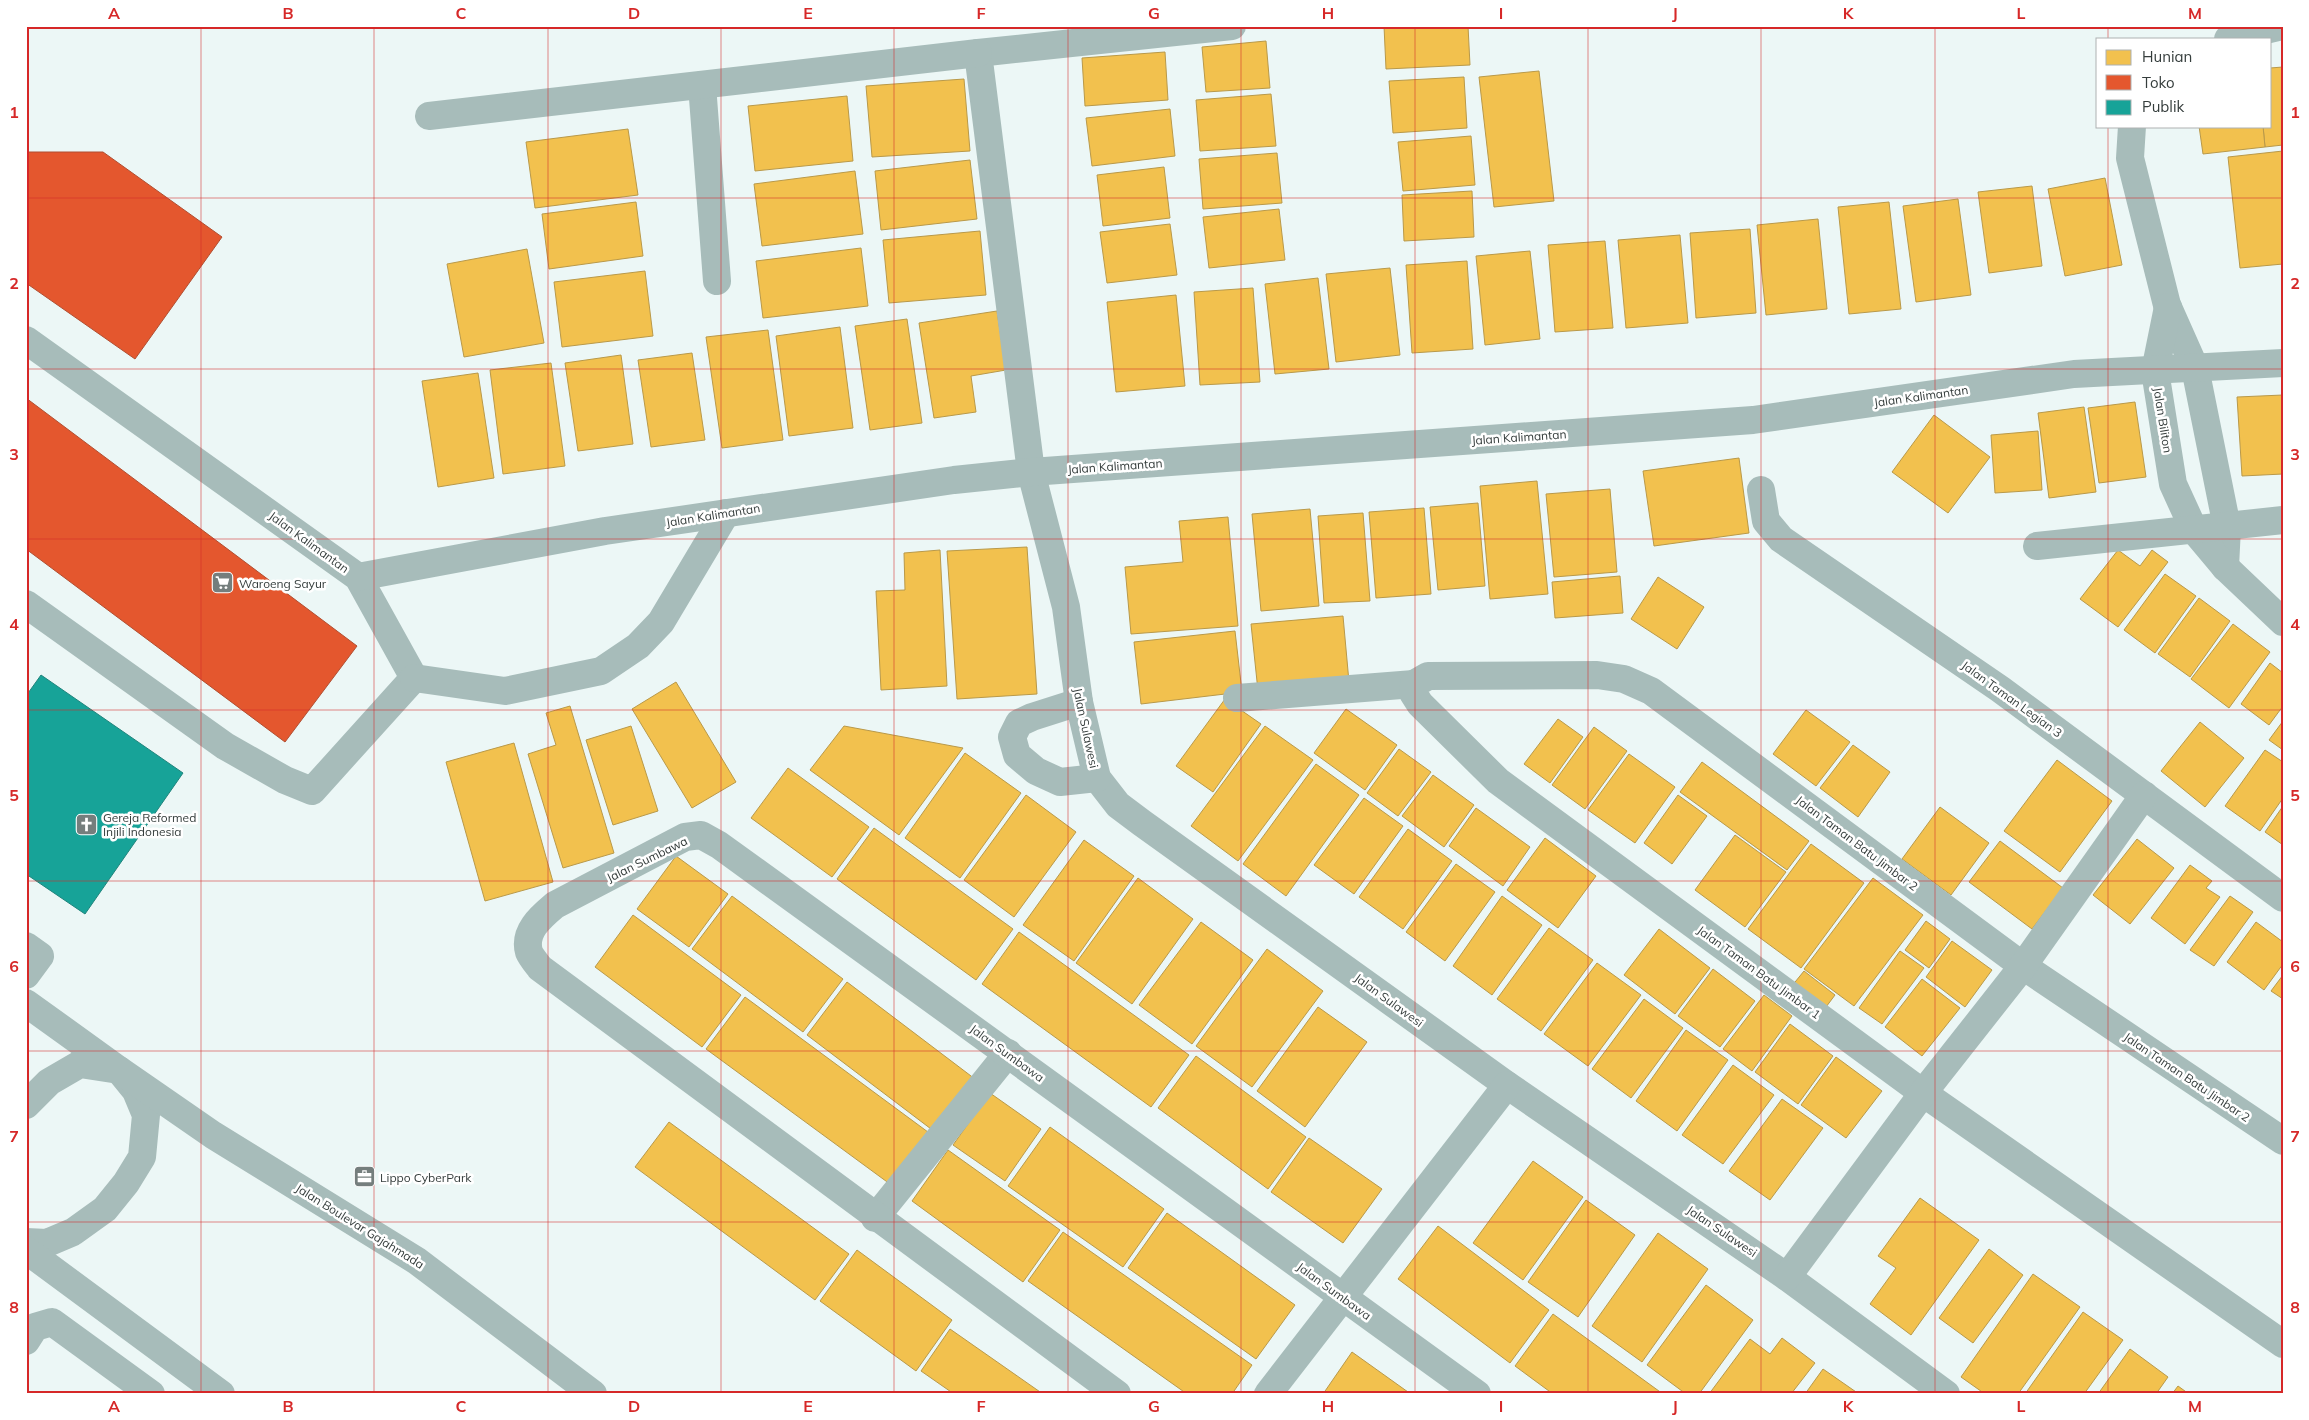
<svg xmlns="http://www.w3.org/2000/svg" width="2309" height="1420" viewBox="0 0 2309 1420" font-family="Mulish,sans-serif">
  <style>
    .homes { fill: #f2c14e; stroke: #b99949 }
    .shops { fill: #e4572e; stroke: #b04f32 }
    .public { fill: #17a398; stroke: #20847c }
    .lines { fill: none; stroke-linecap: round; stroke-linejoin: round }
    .minor { stroke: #a7bcba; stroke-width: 28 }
    .grid { fill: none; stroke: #d62828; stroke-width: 1; stroke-opacity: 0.55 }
    .labels { text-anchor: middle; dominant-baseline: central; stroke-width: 5; stroke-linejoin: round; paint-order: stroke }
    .street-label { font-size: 12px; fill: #353d3c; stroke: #fff }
    .poi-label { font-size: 12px; fill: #353d3c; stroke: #fff; text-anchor: start }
    .neatline { fill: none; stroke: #d62828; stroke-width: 2 }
    .grid-label { font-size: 16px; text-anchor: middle; font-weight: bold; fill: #d62828 }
  </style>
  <rect width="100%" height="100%" fill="#ecf7f6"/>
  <g class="homes">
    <path d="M1384,26H1468L1470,65L1386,69Z"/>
    <path d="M1266,41L1270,88L1206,92L1202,47Z"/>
    <path d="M1165,52L1168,100L1085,106L1082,58Z"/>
    <path d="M2283,67V145L2265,147L2263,126H2270V68Z"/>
    <path d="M1539,71L1554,201L1494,207L1479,77Z"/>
    <path d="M1464,77L1467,128L1393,133L1389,81Z"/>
    <path d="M964,79L970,151L872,157L866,86Z"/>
    <path d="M1271,94L1276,146L1200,151L1196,100Z"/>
    <path d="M847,96L853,161L755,171L748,106Z"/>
    <path d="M1170,109L1175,156L1092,166L1086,118Z"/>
    <path d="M2199,126H2263L2265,147L2203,154Z"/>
    <path d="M628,129L638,195L535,208L526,142Z"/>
    <path d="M1471,136L1475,185L1403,191L1398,142Z"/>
    <path d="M2283,151V264L2240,268L2228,157Z"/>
    <path d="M1277,153L1282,203L1203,209L1199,159Z"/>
    <path d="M970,160L977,219L881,230L875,171Z"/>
    <path d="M1164,167L1170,218L1103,226L1097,175Z"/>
    <path d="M855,171L863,234L762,246L754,184Z"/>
    <path d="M2105,178L2122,265L2065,276L2048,189Z"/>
    <path d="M2032,186L2042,266L1989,273L1978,192Z"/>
    <path d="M1472,191L1474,237L1404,241L1402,195Z"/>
    <path d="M1958,199L1971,295L1916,302L1903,206Z"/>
    <path d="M636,202L643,256L549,269L542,214Z"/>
    <path d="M1889,202L1901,309L1849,314L1838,207Z"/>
    <path d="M1279,209L1285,260L1209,268L1203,217Z"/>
    <path d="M1818,219L1827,309L1766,315L1757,225Z"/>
    <path d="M1170,224L1177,275L1107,283L1100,232Z"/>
    <path d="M1750,229L1756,313L1696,318L1690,233Z"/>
    <path d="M980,231L986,295L889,303L883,240Z"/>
    <path d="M1680,235L1688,323L1626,328L1618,240Z"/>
    <path d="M1605,241L1613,328L1555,332L1548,245Z"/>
    <path d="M861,248L868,306L763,318L756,261Z"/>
    <path d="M527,249L544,343L464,357L447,264Z"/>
    <path d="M1530,251L1540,339L1485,345L1476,256Z"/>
    <path d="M1467,261L1473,349L1412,353L1406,265Z"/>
    <path d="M1390,268L1400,355L1336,362L1326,274Z"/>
    <path d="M645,271L653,336L562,347L554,282Z"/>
    <path d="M1318,278L1329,369L1275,374L1265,284Z"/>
    <path d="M1253,288L1260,382L1200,385L1194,292Z"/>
    <path d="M1176,295L1185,386L1116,392L1107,302Z"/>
    <path d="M997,311L1006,370L971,376L976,412L934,418L919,323Z"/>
    <path d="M907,319L922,423L870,430L855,326Z"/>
    <path d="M840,327L853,428L789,436L776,336Z"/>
    <path d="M768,330L783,440L722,448L706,337Z"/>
    <path d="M692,353L705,440L651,447L638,360Z"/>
    <path d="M621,355L633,444L578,451L565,363Z"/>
    <path d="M551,363L565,466L503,474L490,370Z"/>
    <path d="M478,373L494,478L438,487L422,381Z"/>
    <path d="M2283,395V474L2242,476L2237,397Z"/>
    <path d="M2135,402L2146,477L2099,483L2088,408Z"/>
    <path d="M2084,407L2096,492L2049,498L2038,413Z"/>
    <path d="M1934,415L1990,457L1948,513L1892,472Z"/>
    <path d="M2038,431L2042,490L1995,493L1991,435Z"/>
    <path d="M1739,458L1749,533L1654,546L1643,471Z"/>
    <path d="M1537,481L1548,594L1490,599L1480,486Z"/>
    <path d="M1610,489L1617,572L1554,577L1546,494Z"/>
    <path d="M1478,503L1485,586L1438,590L1430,507Z"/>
    <path d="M1424,508L1431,594L1376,598L1369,512Z"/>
    <path d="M1310,509L1319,606L1261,611L1252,514Z"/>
    <path d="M1363,513L1370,601L1324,603L1318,516Z"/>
    <path d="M1228,517L1238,626L1131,634L1125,567L1183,562L1179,521Z"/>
    <path d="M1027,547L1037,694L957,699L947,551Z"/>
    <path d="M940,550L947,686L881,690L876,591L905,590L904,553Z"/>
    <path d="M2118,550L2140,566L2152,550L2168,562L2118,627L2080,599Z"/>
    <path d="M2165,574L2196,596L2155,653L2124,630Z"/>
    <path d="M1620,576L1623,613L1555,618L1552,582Z"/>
    <path d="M1658,577L1704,607L1677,649L1631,619Z"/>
    <path d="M2199,598L2230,621L2190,677L2158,654Z"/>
    <path d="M1343,616L1349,682L1258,691L1251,624Z"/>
    <path d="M2233,624L2270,652L2229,708L2191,679Z"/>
    <path d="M1235,631L1242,692L1141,704L1134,642Z"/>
    <path d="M2270,663L2283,673V706L2269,725L2241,704Z"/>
    <path d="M676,682L736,782L692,808L632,709Z"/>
    <path d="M1225,699L1261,724L1213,792L1176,766Z"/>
    <path d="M570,706L614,853L563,868L528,754L556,745L546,713Z"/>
    <path d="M1346,709L1397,745L1365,790L1314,753Z"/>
    <path d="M1806,710L1850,742L1816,786L1773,754Z"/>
    <path d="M1558,719L1583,737L1550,783L1524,764Z"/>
    <path d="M2283,721V750L2269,740Z"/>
    <path d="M2200,722L2244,758L2205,807L2161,771Z"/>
    <path d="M631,726L658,811L613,825L586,740Z"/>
    <path d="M844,726L963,748L899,835L810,770Z"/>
    <path d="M1265,726L1313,760L1238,861L1191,826Z"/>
    <path d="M1594,727L1627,751L1585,809L1552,785Z"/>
    <path d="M514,743L553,882L485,901L446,762Z"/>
    <path d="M1853,745L1890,772L1858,817L1820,788Z"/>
    <path d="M1399,749L1431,772L1398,816L1367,793Z"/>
    <path d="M2265,750L2283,762V798L2260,831L2225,806Z"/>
    <path d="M965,753L1021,793L960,878L905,838Z"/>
    <path d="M1629,754L1675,787L1635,843L1588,810Z"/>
    <path d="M2057,760L2112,801L2060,872L2004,831Z"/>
    <path d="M1702,762L1809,841L1787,870L1680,792Z"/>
    <path d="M1316,764L1359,795L1286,896L1243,864Z"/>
    <path d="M788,768L869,827L832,877L751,818Z"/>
    <path d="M1433,775L1474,805L1444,847L1402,816Z"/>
    <path d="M1026,795L1076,832L1014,917L964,880Z"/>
    <path d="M1678,795L1707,816L1672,864L1644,843Z"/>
    <path d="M1364,798L1403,826L1354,894L1314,865Z"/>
    <path d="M2283,806V845L2265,832Z"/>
    <path d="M1940,807L1989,843L1951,895L1902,859Z"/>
    <path d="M1476,808L1530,847L1503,886L1449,846Z"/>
    <path d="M874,828L1013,929L976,980L837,879Z"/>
    <path d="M1408,829L1452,861L1403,929L1359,897Z"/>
    <path d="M1735,835L1786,872L1745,927L1695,890Z"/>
    <path d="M1545,838L1596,876L1558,928L1507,890Z"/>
    <path d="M2137,839L2174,868L2130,924L2093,895Z"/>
    <path d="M1084,840L1134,876L1074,961L1023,925Z"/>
    <path d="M2000,841L2063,888L2032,929L1969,882Z"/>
    <path d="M1811,844L1864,883L1801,968L1748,929Z"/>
    <path d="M676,856L728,894L689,947L637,909Z"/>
    <path d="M1456,864L1495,892L1445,961L1406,932Z"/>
    <path d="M2190,865L2212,881L2206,888L2220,897L2185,944L2151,918Z"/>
    <path d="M1138,878L1193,919L1132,1004L1076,963Z"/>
    <path d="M1873,878L1923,915L1854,1006L1804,969Z"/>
    <path d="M732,896L843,979L803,1032L692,949Z"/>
    <path d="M1502,896L1542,925L1492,995L1453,966Z"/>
    <path d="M2230,896L2253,912L2214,966L2190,950Z"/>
    <path d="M633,915L741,995L702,1047L595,967Z"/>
    <path d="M1926,921L1950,939L1929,968L1905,950Z"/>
    <path d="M1201,922L1253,960L1192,1044L1139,1005Z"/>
    <path d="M2256,922L2283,942V964L2264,990L2227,962Z"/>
    <path d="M1549,928L1593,960L1541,1031L1497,999Z"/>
    <path d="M1659,929L1710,968L1675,1014L1624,975Z"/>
    <path d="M1019,932L1189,1055L1151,1107L982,984Z"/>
    <path d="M1952,941L1992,970L1965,1007L1926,977Z"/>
    <path d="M1267,949L1323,991L1252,1087L1196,1046Z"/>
    <path d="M1900,951L1924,968L1882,1024L1859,1008Z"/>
    <path d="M1597,963L1641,995L1588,1066L1544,1034Z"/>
    <path d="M1713,969L1755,1001L1720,1047L1678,1016Z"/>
    <path d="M1804,971L1835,995L1823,1011L1791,987Z"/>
    <path d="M2283,975V999L2271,991Z"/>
    <path d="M1922,979L1960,1008L1922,1056L1885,1027Z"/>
    <path d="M847,982L975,1079L935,1132L807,1035Z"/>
    <path d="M1764,995L1792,1016L1752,1071L1723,1049Z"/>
    <path d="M745,997L932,1135L894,1187L706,1049Z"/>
    <path d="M1644,999L1683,1028L1631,1098L1592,1069Z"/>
    <path d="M1318,1007L1367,1042L1305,1127L1257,1091Z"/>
    <path d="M1790,1024L1833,1056L1798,1104L1755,1072Z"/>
    <path d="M1686,1030L1728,1060L1677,1131L1636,1101Z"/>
    <path d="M1196,1056L1306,1137L1268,1189L1158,1108Z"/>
    <path d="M1836,1057L1882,1091L1846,1138L1801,1105Z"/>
    <path d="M1733,1065L1774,1095L1723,1164L1682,1135Z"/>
    <path d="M990,1093L1041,1129L1005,1181L953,1145Z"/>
    <path d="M1782,1099L1823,1128L1770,1200L1729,1171Z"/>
    <path d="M669,1122L849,1254L815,1300L635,1167Z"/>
    <path d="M1050,1127L1164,1209L1123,1267L1008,1186Z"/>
    <path d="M1309,1138L1382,1189L1343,1243L1271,1192Z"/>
    <path d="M948,1150L1060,1230L1023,1282L912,1201Z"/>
    <path d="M1533,1161L1583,1197L1523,1280L1473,1243Z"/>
    <path d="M1920,1198L1979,1240L1911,1335L1870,1304L1896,1268L1878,1256Z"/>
    <path d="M1586,1200L1635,1235L1578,1317L1528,1282Z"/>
    <path d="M1167,1213L1295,1305L1256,1359L1128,1268Z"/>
    <path d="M1438,1226L1549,1310L1510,1363L1398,1279Z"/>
    <path d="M1063,1232L1252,1365L1232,1394H1187L1028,1281Z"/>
    <path d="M1658,1233L1708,1269L1642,1362L1592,1326Z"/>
    <path d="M1989,1249L2023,1275L1973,1343L1939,1318Z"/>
    <path d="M857,1250L952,1320L916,1371L820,1301Z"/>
    <path d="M2033,1274L2080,1307L2018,1394H1985L1961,1377Z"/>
    <path d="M1706,1285L1753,1320L1699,1394H1686L1647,1365Z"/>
    <path d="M2083,1312L2123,1340L2084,1394H2025Z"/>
    <path d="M1553,1314L1663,1394H1553L1515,1366Z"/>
    <path d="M950,1329L1043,1394H954L921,1371Z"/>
    <path d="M1782,1338L1815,1363L1791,1394H1709L1750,1339L1770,1354Z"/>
    <path d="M2130,1349L2168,1377L2156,1394H2098Z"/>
    <path d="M1352,1352L1408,1392L1407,1394H1323Z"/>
    <path d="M1823,1369L1859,1394H1805Z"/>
    <path d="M2178,1386L2189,1394H2172Z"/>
  </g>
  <g class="shops">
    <path d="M26,152H103L222,237L135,359L26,283Z"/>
    <path d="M26,398L357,646L285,742L26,549Z"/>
  </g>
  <path class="public" d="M41,675L183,773L85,914L26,874V696Z"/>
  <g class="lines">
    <g class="minor">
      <path d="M1232,26L978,53L1031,472L1066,607L1079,702L1097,778L1118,805L1142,823L1507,1085L1787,1277L1946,1394"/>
      <path d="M2228,39L2283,26"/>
      <path d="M702,85L717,281"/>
      <path d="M429,116L978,53"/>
      <path d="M2132,126L2130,158L2167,305L2195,368L2227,527L2225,567"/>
      <path d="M2168,307L2155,371L2173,484L2194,530L2225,567L2283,622"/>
      <path d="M26,340L358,577L414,678"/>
      <path d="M1761,490L1766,521L1781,539L2000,689L2283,898"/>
      <path d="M2037,546L2283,520"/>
      <path d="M358,577L605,531L954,480L1031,472L1753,420L2074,374L2283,363"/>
      <path d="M26,604L225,746L285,780L312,791L414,678"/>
      <path d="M414,678L505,691L601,671L638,646L661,622L726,513"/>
      <path d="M1237,698L1414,684"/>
      <path d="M1079,702L1032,717L1019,723L1012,737L1017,755L1036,771L1060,782L1097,778"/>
      <path d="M26,946L40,956L26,975"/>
      <path d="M26,1003L119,1070L136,1091L146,1115L142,1157L126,1183L105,1209L73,1232L47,1243L26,1242"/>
      <path d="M26,1105L49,1082L80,1064L119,1070L213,1135L417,1261L593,1394"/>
      <path d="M2283,1141L2023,966L1651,691L1624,679L1597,675L1428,676L1414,684L1413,693L1420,704L1498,781L1923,1093L2283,1344"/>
      <path d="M875,1218L1008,1053"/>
      <path d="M26,1250L221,1394"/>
      <path d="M1787,1277L1923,1093L2023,966L2144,795"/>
      <path d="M26,1341L35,1327L52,1322L151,1394"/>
      <path d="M1117,1394L540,968C537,964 531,957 529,952C523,931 542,916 555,905L685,837L701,835L719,845L1477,1394"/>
      <path d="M1268,1394L1507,1085"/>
    </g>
  </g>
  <path class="grid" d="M201,26V1394M374,26V1394M548,26V1394M721,26V1394M894,26V1394M1068,26V1394M1241,26V1394M1415,26V1394M1588,26V1394M1761,26V1394M1935,26V1394M2108,26V39M2108,126V1394M26,198H2283M26,369H2283M26,539H2283M26,710H2283M26,881H2283M26,1051H2283M26,1222H2283"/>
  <defs>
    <symbol id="supermarket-square" viewBox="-11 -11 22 22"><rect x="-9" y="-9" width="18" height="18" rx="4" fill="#757e7d" stroke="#fff"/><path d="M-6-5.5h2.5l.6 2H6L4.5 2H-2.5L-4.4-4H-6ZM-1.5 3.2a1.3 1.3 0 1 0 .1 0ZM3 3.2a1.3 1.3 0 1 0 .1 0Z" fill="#fff"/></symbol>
    <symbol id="church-square" viewBox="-11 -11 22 22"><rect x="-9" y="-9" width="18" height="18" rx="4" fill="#757e7d" stroke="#fff"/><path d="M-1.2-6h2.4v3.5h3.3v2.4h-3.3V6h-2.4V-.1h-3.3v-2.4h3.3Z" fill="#fff"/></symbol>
    <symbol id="office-square" viewBox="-11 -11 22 22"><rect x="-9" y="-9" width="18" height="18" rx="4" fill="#757e7d" stroke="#fff"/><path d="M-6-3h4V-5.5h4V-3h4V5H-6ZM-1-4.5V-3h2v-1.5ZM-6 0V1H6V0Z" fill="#fff"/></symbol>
  </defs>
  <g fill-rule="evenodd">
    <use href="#supermarket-square" x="210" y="570" width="25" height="25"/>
    <use href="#church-square" x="74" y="812" width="25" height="25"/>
    <use href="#office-square" x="352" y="1164" width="25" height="25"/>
  </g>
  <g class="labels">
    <g class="street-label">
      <text transform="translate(1921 396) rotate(-8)">Jalan Kalimantan</text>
      <text transform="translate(2163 420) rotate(81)">Jalan Biliton</text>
      <text transform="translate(1519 437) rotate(-4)">Jalan Kalimantan</text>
      <text transform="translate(1115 466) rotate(-4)">Jalan Kalimantan</text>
      <text transform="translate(713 515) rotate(-9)">Jalan Kalimantan</text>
      <text transform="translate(309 542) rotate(36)">Jalan Kalimantan</text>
      <text transform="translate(2012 699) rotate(36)">Jalan Taman Legian 3</text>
      <text transform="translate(1086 728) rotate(78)">Jalan Sulawesi</text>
      <text transform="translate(1857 843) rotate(37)">Jalan Taman Batu Jimbar 2</text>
      <text transform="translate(647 859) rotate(-26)">Jalan Sumbawa</text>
      <text transform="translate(1759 972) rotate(36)">Jalan Taman Batu Jimbar 1</text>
      <text transform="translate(1389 1000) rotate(36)">Jalan Sulawesi</text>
      <text transform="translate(1007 1053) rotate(36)">Jalan Sumbawa</text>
      <text transform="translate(2187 1077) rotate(34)">Jalan Taman Batu Jimbar 2</text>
      <text transform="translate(360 1226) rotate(32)">Jalan Boulevar Gajahmada</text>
      <text transform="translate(1722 1231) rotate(34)">Jalan Sulawesi</text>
      <text transform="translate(1334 1291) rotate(36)">Jalan Sumbawa</text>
    </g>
    <g class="poi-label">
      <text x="239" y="583">Waroeng Sayur</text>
      <text x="103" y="817">Gereja Reformed<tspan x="103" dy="14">Injili Indonesia</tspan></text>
      <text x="380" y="1177">Lippo CyberPark</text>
    </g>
  </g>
  <rect width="2309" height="1420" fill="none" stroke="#ffffff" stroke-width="55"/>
  <rect x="2096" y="38" width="175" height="90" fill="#ffffff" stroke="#aeb1b1"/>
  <rect x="2106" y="50" width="25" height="15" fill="#f2c14e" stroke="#aeb1b1"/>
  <text x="2142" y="62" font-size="15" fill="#353d3c">Hunian</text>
  <rect x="2106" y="75" width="25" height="15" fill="#e4572e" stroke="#aeb1b1"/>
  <text x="2142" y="88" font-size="15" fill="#353d3c">Toko</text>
  <rect x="2106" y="100" width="25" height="15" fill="#17a398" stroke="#aeb1b1"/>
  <text x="2142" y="112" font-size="15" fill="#353d3c">Publik</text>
  <rect x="28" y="28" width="2254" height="1364" class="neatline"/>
  <g class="grid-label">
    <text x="114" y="19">A</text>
    <text x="288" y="19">B</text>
    <text x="461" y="19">C</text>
    <text x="634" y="19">D</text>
    <text x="808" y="19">E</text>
    <text x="981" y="19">F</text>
    <text x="1154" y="19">G</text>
    <text x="1328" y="19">H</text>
    <text x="1501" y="19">I</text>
    <text x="1675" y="19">J</text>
    <text x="1848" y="19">K</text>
    <text x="2021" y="19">L</text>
    <text x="2195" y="19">M</text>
    <text x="14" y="118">1</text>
    <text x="2295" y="118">1</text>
    <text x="14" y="289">2</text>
    <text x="2295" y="289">2</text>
    <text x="14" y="460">3</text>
    <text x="2295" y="460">3</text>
    <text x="14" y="630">4</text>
    <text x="2295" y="630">4</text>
    <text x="14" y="801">5</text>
    <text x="2295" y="801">5</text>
    <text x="14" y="972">6</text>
    <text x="2295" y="972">6</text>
    <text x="14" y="1142">7</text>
    <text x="2295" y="1142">7</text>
    <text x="14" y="1313">8</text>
    <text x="2295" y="1313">8</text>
    <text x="114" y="1412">A</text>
    <text x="288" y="1412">B</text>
    <text x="461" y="1412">C</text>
    <text x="634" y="1412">D</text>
    <text x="808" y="1412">E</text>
    <text x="981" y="1412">F</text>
    <text x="1154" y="1412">G</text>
    <text x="1328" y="1412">H</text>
    <text x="1501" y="1412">I</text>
    <text x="1675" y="1412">J</text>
    <text x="1848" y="1412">K</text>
    <text x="2021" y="1412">L</text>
    <text x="2195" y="1412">M</text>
  </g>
</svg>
